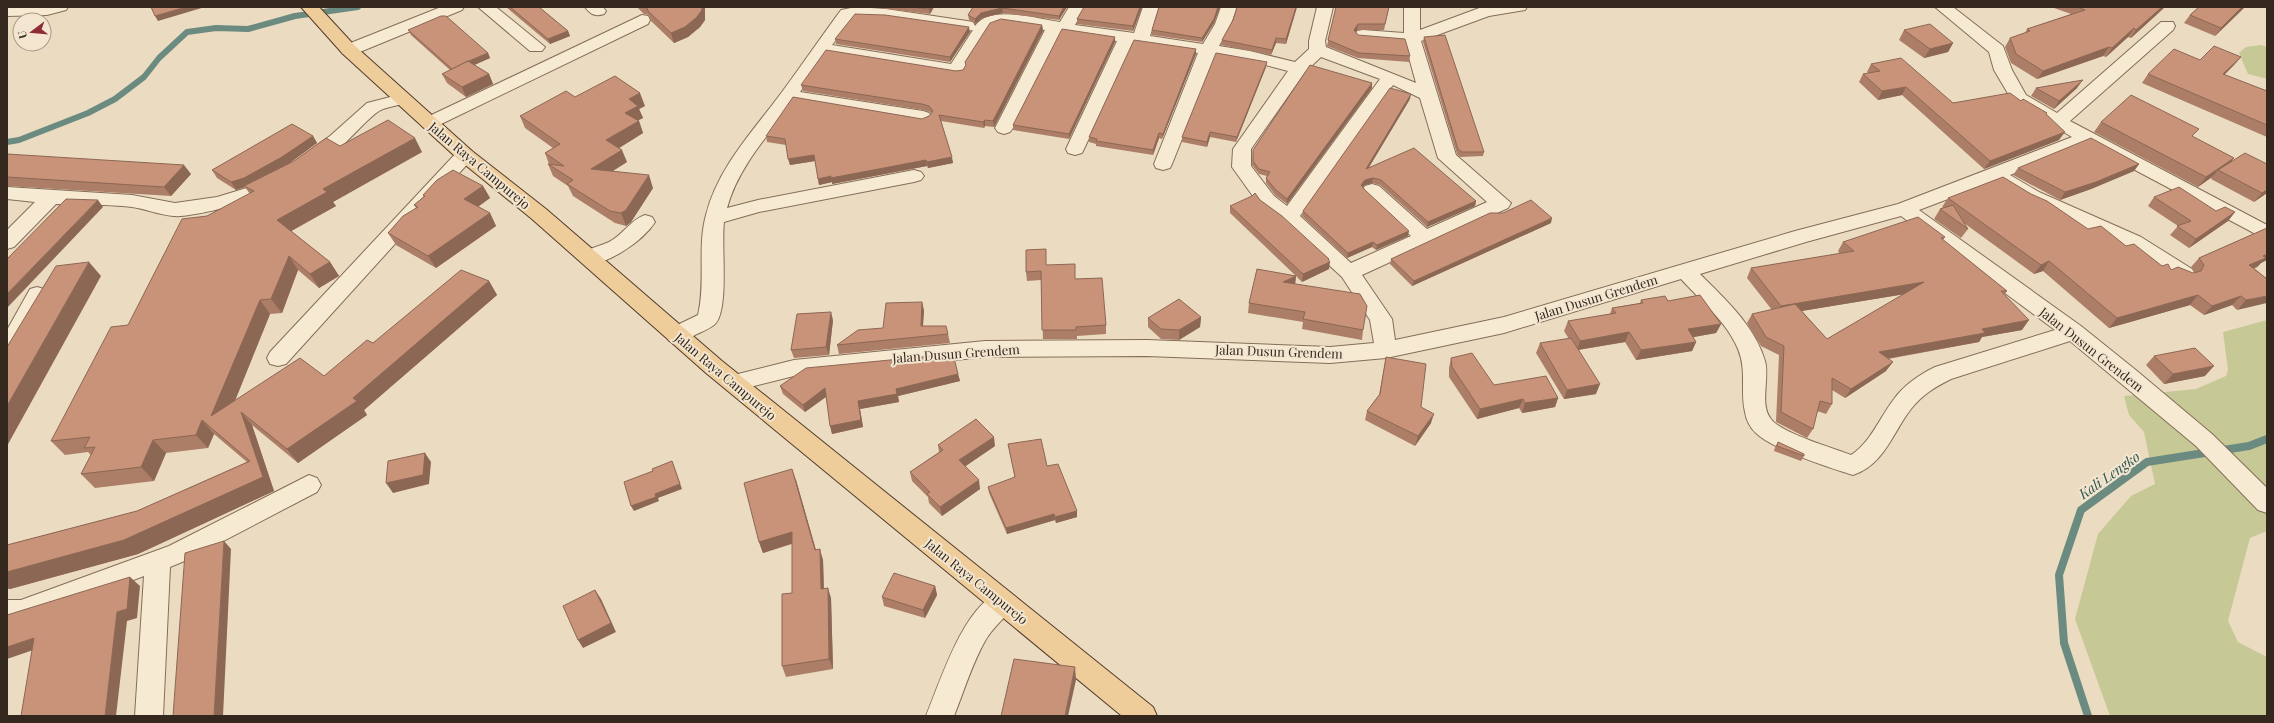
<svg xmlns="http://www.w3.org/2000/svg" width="2274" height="723" viewBox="0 0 2274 723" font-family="'Playfair Display',serif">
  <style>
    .green { fill: #c6c995 }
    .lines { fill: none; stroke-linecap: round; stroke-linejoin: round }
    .stream-far1 { stroke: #6b8b81; stroke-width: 6 }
    .stream { stroke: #6b8b81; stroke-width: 8 }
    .minor-casing { stroke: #846d59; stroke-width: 2 }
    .major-casing { stroke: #523c2e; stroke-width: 2 }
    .minor { fill: #f7ead3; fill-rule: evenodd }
    .major { fill: #eecd9a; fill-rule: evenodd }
    .wall { fill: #ac7e67; fill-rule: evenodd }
    .shaded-wall { fill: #8c6754 }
    .building { fill: #c89378; stroke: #8c6754 }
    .labels { text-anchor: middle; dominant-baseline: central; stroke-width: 4; stroke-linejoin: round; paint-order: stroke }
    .street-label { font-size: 13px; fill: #34271d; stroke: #f3e6d0 }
    .water-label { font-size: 14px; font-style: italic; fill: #2d534e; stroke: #f3e6d0 }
  </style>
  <rect width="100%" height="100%" fill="#ebdcc1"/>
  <g class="green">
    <path d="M2261,45L2267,47V79L2248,74L2239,53L2246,47Z"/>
    <path d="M2267,320V531L2250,538L2228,621L2238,642L2267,657V716H2110L2075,619L2098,534L2131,496L2155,484L2144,432L2129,415L2124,396L2196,389L2226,376L2228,370L2223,332Z"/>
  </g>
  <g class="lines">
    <path class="stream-far1" d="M7,142L19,140L88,113L115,99L144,77L159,58L187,32L216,28L248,29L295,16L358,7"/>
    <path class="stream" d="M2088,716L2064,643L2059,575L2081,510L2147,462L2249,446L2267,439"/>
    <defs>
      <g id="minor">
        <path d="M7,7H68L66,10L47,15L7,16Z"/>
        <path d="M441,7H464L462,10L355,54H343L340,50L343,46Z"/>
        <path d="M478,7H496L545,47L542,51H530Z"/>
        <path d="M585,7H603L606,11L604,14C595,17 590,14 585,7Z"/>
        <path d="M856,7L886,9L967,21L973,22L975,26C990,4 1038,19 1060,22L1069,7H1085L1075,25L1134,33L1143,7H1159L1150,36L1203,44L1215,24L1221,7H1237L1231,24L1219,46L1250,51L1295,62L1309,49V41L1317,7H1333L1325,41L1326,47L1416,83L1405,43L1357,39L1355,35L1357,31L1363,30L1404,33V7H1420V30L1482,7H1527L1525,10L1489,16L1421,41L1456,155L1511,203L1508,208L1362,275L1392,319L1395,340L1504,317L1795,231L1898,204L2072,137L2013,102L1994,70L1989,52L1935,7H1953L2003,46L2012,70L2026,95L2057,113L2161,22H2173L2175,26L2173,30L2070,121L2267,225V240L2086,144L2010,175L2039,192L2141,237L2192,269L2195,274L2192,279L2185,281L2178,279L2127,247L2025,202L1993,182L1919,210L2081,326L2137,371L2212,434L2267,488V513L2258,510L2196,446L2070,341L1951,379C1935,387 1922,395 1911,409C1893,432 1884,465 1853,475C1830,468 1772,449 1756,433C1750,428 1746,419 1745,412C1740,391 1747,370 1738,349C1727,322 1701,301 1681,279L1504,333L1386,358L1330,363L1147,356L985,357L794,376L734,391L726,389L723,383L726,377L794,360L985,341L1147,340L1330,347L1374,343L1370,320L1342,277L1282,222L1260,206L1232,167L1233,149L1288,71L1250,61L1215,56L1172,164L1170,168L1163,170L1156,168L1154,164L1198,53L1133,43L1084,149L1082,153L1075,155L1068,153L1066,149L1117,41L1061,32L1013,128L1010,132L1004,134L998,132L995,128L1045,30L1001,23L990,28L964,68L966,70L963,74L957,75L826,54L800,92L923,111L929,113L932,117L929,121L923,123L794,101C769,134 738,167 727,208L758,200L914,170L921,172L924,176L921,180L914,182L759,212L724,222C721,246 729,306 716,323C712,328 701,332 695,335C686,340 680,344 669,341L666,335L669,329L698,315C706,282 697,247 706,215C718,167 754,130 782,92C802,65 821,37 841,10ZM856,17L886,18L967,31L973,30L951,64L832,45L853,18ZM1321,57L1380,79L1287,206L1274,196L1251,166V149L1305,72ZM1393,85L1420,98L1438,158L1487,202L1427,229L1379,186L1372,184L1365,186L1362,190L1365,194L1411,236L1351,263L1300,216ZM1901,216L2055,330L1935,367C1919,375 1905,384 1894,399C1880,417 1871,442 1851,455C1833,448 1781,433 1771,419C1759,404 1770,378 1765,361C1755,326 1725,299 1700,274L1806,242Z"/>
        <path d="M642,15L648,16L650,20L648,24L435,127L429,129L423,127L420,123L423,119Z"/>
        <path d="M402,94L408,95L411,99L408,103C400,105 386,107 379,111C359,124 328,171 303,164L301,160L303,156L330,136L367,103Z"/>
        <path d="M465,149L472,151L474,155L472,159L286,364L278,366L270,364L267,358L270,352L458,151Z"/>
        <path d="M276,175L283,177L286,181C275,197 194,218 174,216C160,215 146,209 132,207C107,204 81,205 56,204L14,247L7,249V230L35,202L7,199V187L132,195L175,203L217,197L250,187Z"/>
        <path d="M645,215L652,217L655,222C644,240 604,269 582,263L579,258C585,248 599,247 609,242C623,235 630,220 645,215Z"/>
        <path d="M37,287L44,289L47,294L37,318L15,353L7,355V330L30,289Z"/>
        <path d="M309,475L317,478L321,485L317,492L187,560L170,567L163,716H135L144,576L21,622H7V600H21L169,546Z"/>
        <path d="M1002,591L1011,594L1015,602C1008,617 993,626 985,641C972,664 964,691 954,716H926C941,680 964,604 1002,591Z"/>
      </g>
      <path id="major" d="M301,7H319L355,46L472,151L546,209L722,361L1153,707L1157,716H1122L706,373L532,219L458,159L343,54Z"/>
    </defs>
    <use href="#minor" class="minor-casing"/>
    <use href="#major" class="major-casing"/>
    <use href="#minor" class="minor"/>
    <use href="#major" class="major"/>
  </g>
  <g class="wall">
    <path d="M506,7H539L568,31L570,36L550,44Z"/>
    <path d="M637,7H705V20L700,27L688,37L674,43L651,21L649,15L644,14Z"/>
    <path d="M871,7H934L930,14Z"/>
    <path d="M973,7H1067L1059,20L1003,13L982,18L975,24L969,20L968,15Z"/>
    <path d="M1142,7L1133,31L1077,24V19Z"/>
    <path d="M1159,7H1220L1214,23L1202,42L1152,35V30Z"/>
    <path d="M1237,7H1297L1286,44L1276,43L1271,55L1221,45L1222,40L1233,20Z"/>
    <path d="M1336,7H1389L1384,30H1357L1356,32L1358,35L1410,56L1409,62L1358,58L1327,46Z"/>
    <path d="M2055,7H2165L2131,38L2128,37L2106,57L2103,56L2037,79L2011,63L2005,47L2010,38L2025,33L2027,29L2071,14L2054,8Z"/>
    <path d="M2199,7H2245L2215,36L2184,23L2190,15Z"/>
    <path d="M1042,25L1043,31L994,127L985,126L984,128L941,121L953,163L928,168L927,166L832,184V182L819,185L815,161L790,165L786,145L767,142L766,136L922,119L929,116L931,113L930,112L923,110L803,91L801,85L963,70L966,66L965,62Z"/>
    <path d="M408,30L488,53L490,58L474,65L489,74L493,84L466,97L447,83L442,74L450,70L411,35Z"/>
    <path d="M1904,30L1953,43L1948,52L1924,58L1899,40Z"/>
    <path d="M970,32L950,62L836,44L835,39Z"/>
    <path d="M1115,37V42L1069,139L1013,130V125Z"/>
    <path d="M1424,37L1484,152L1483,156L1460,157L1457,154L1423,42Z"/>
    <path d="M1196,54L1162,139L1159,138L1153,155L1096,146V144L1089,142V137Z"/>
    <path d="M2241,57L2234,65L2224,75L2267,91V137L2142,83L2148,74L2200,60Z"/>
    <path d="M1871,64L1953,103L2021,101L2047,113L2046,114L2059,140L1984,169L1902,95L1878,100L1859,82L1863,74L1868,73L1867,72Z"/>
    <path d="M1266,67L1236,142L1210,137L1207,147L1182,142V137Z"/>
    <path d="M1372,88L1287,204L1275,195L1266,183V178L1267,176L1259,174L1252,165L1253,150Z"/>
    <path d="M2036,88H2077L2054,109L2031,96Z"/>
    <path d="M1410,99L1369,167L1476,201L1475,206L1427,227L1380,185L1372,183L1365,185L1363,187L1365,190L1408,236L1376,250L1372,247L1347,258L1302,216L1303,211Z"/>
    <path d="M645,106L639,109L643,118L638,120L639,121L643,133L619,148L627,162L613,171L653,188L631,222L626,226L615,223L573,196L568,186L553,176L548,164H549L545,153L553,148L525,128L520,116Z"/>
    <path d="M2101,122L2193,137L2234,158L2231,162L2267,164V193L2254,202L2211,179L2212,177L2198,187L2094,132Z"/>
    <path d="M313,136L317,143L288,164L340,146L422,152L333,202L336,206L291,231L330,262L339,276L319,288L298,270L282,313L270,314L235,401L324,376L373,343L489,281L497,295L364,410L367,415L298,463L252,425L274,491L138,554L10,589H7V545L137,511L247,462L214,434L208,448L166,453L154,481L95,488L81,474L91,455L88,452L65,455L51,441L128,325L207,216L250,194L245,187L236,190L217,178L212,170Z"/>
    <path d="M7,154L191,174L171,196L7,186Z"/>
    <path d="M2139,164L2134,171L2091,189L2060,200L2013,175L2018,168Z"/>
    <path d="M483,186L490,198L478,207L490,213L496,226L436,268L396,245L388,233L416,208L414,205L424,196L423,195Z"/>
    <path d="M2154,197L2216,211L2235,212L2228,221L2189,248L2170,235L2178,226L2148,206Z"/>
    <path d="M1948,198L2088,229L2126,246L2162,266L2171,270L2193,273H2195L2191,267L2199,258L2267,228V260L2261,263L2257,267L2254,268L2267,279L2237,310L2232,305L2204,315L2190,305L2109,328L2043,271L2034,274L1964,223L1968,229L1961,238L1934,219L1940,209L1943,208L1942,207Z"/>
    <path d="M1260,200L1329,259V269L1302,282L1296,276L1295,284L1363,330L1362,340L1302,329L1303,322L1248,313L1249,303L1296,276L1230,213V206Z"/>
    <path d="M1551,223L1412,286L1390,264L1391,259Z"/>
    <path d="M1945,237L1943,240L2007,291L2004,295L2022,330L1982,337L1979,342L1888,359L1886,371L1845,398L1832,390V404L1826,414L1817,411L1813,429L1807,438L1776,422L1779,355L1761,346L1747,323L1752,314L1772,310L1747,278L1751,268L1840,254L1838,251L1843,242ZM1904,294L1827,339L1802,311Z"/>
    <path d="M1047,265L1075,279L1106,325V334L1077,336V339H1043L1041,280L1027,281L1026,272Z"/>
    <path d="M1641,300L1668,301L1721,324L1716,333L1693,337L1696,342L1692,351L1636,360L1625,342L1578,350L1596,394L1564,399L1536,353L1540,343L1569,339L1564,331L1568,321L1610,314L1612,308L1640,303Z"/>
    <path d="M922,302L924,311L923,326L948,334L950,343L839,354L837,345L883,328Z"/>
    <path d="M1201,317L1200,327L1179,340L1161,339L1148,327V318Z"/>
    <path d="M833,320L829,355L794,358L791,350Z"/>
    <path d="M2154,356L2205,376L2164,384L2146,365Z"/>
    <path d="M1386,357L1431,423L1415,446L1365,420L1367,411L1379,395Z"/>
    <path d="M1451,358L1494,385L1558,398L1555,407L1522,413L1519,408L1477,419L1449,377V368Z"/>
    <path d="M958,374L960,381L898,396L899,402L860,409L863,427L832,434L826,397L805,412L783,394L780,386Z"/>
    <path d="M1778,442L1804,456L1801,461L1774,451L1775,447Z"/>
    <path d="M1008,444L1047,466L1077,517L1056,523L1055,520L1007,534L989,493L988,487L1015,478Z"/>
    <path d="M938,445L995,446L965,466L980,489L942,516L929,503L928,497L912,481L910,472L939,452Z"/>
    <path d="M796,480L816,550L823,560L824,588L831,598L833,669L786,677L782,666L792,593V544L763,553L759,542Z"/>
    <path d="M935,586L937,595L925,618L884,606L882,597Z"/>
  </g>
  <g class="shaded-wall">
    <path d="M186,7H205L158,21L155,16Z"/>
    <path d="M702,7H705V20L700,27L688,37L674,43L671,33Z"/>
    <path d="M930,7H934L930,14L929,9Z"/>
    <path d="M1064,7H1067L1059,20V16Z"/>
    <path d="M1140,7H1142L1133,31V26Z"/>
    <path d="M1218,7H1220L1214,23L1202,42V38Z"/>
    <path d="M1296,7H1297L1286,44V39Z"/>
    <path d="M2162,7H2165L2131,38L2136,30Z"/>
    <path d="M2242,7H2245L2215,36L2221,28Z"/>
    <path d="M1002,8L1003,13L982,18L975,24V19L981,13Z"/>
    <path d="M1358,24L1357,30L1354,36V30Z"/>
    <path d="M1042,25L1043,31L994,127L993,121Z"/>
    <path d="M969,27L970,32L950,62V57Z"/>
    <path d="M2134,28L2128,37L2106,57L2112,48Z"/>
    <path d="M568,31L570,36L550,44L548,39Z"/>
    <path d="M1115,37V42L1069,139V134Z"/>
    <path d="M1276,38V43L1271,55L1272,50Z"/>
    <path d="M1953,43L1948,52L1924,58L1930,49Z"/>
    <path d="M2109,47L2103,56L2037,79L2043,71Z"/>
    <path d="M1196,49V54L1162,139L1163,134Z"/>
    <path d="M488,53L490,58L454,74L452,69Z"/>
    <path d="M2241,57L2234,65L2216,83L2223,74Z"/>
    <path d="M1267,62L1266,67L1236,142L1237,137Z"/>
    <path d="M489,74L493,84L466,97L462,87Z"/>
    <path d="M2083,80L2077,88L2054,109L2059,101Z"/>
    <path d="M1372,83V88L1287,204V199Z"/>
    <path d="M1906,87L1902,95L1878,100L1882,91Z"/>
    <path d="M640,93L645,106L639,109L643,118L629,125L625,113L629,99Z"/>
    <path d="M1411,94L1410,99L1365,174L1366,169Z"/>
    <path d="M985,120V126L984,128L983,122Z"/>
    <path d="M639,121L643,133L611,153L606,140Z"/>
    <path d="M1210,132V137L1207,147V142Z"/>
    <path d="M2065,132L2059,140L1984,169L1990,161Z"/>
    <path d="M1159,133V138L1153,155V150Z"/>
    <path d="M313,136L317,143L287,165L244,186L245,187L236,190L231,182Z"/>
    <path d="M415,138L422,152L333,202L336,206L286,234L277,220L323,189Z"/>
    <path d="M622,150L627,162L596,181L591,169Z"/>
    <path d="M814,155L815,161L790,165L788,159Z"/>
    <path d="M952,157L953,163L928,168L927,162Z"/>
    <path d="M2234,158L2226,168L2218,170L2212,177L2198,187L2206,177Z"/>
    <path d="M926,160L927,166L832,184V182L819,185L818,179Z"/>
    <path d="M2139,164L2134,171L2091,189L2060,200L2065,192Z"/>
    <path d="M184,165L191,174L171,196L164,187Z"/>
    <path d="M649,175L653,188L631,222L626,226L621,213Z"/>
    <path d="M1373,178L1372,183L1365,185L1360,190L1361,185L1365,180Z"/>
    <path d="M483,186L490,198L470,212L464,199Z"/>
    <path d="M2267,190V193L2254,202L2262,193Z"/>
    <path d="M98,200L103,207L7,308V294Z"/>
    <path d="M1476,201L1475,206L1427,227L1428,222Z"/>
    <path d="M2235,212L2228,221L2189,248L2196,239Z"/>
    <path d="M490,213L496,226L436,268L428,256Z"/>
    <path d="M1552,218L1551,223L1412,286L1414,281Z"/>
    <path d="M1409,231L1408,236L1376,250L1377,245Z"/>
    <path d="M1373,242L1372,247L1347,258L1348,253Z"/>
    <path d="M2267,254V260L2261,263L2257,267L2241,274L2249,265L2263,256Z"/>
    <path d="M289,256L298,270L282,313L271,299Z"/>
    <path d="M1328,259H1329V262H1330L1329,269L1302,282L1303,274Z"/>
    <path d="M2049,261L2043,271L2034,274L2041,265Z"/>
    <path d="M89,262L101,276L7,446V406Z"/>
    <path d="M330,262L339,276L319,288L310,274Z"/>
    <path d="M1296,276L1295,285L1283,282Z"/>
    <path d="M489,281L497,295L364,410L367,415L298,463L287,449L353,398Z"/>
    <path d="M1924,282L1918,292L1776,315L1781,306Z"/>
    <path d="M2198,295L2190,305L2109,328L2117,318Z"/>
    <path d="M2241,296L2232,305L2204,315L2212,306Z"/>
    <path d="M2267,296V303L2237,310L2246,300Z"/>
    <path d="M260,300L270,314L223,430L211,416Z"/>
    <path d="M922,302L924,311L922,335L921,326Z"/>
    <path d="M831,312L833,320L829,355L826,347Z"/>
    <path d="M1201,317L1200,327L1179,340V330Z"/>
    <path d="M2029,320L2022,330L1982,337L1979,342L1873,361L1879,352L1982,329Z"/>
    <path d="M1721,324L1716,333L1683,339L1688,329Z"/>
    <path d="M1629,332L1625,342L1577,350L1580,341Z"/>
    <path d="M1696,342L1692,351L1636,360L1641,350Z"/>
    <path d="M1893,362L1886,371L1845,398L1851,389Z"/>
    <path d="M2214,366L2205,376L2164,384L2173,374Z"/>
    <path d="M958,374L960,381L898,396L899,402L860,409L863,427L832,434L830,426L858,401L896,389Z"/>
    <path d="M1600,384L1596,394L1564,399L1567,390Z"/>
    <path d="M825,388L827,396L805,412L803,405Z"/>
    <path d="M1558,398L1555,407L1522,413L1525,403Z"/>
    <path d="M1523,399L1519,408L1477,419L1480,409Z"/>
    <path d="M241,412L252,425L274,491L138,554L10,589L7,587V572L263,477Z"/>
    <path d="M1434,414L1431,423L1415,446L1418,436Z"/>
    <path d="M202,420L214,434L208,448L196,435Z"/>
    <path d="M994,437L995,446L960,470L959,460Z"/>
    <path d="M153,440L166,453L154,481L141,467Z"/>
    <path d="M425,453L431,462L429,484L393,493L386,483Z"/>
    <path d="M672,461L682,489L658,498L659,501L634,511L631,506L655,494Z"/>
    <path d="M792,469L796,480L819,561L815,550Z"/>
    <path d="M979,480L980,489L942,516L940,507Z"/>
    <path d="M1077,511V517L1056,523L1055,517Z"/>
    <path d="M1054,514L1055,520L1007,534L1006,528Z"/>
    <path d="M792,532L796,542L763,553L759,542Z"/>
    <path d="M224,541L231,549L223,716H214Z"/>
    <path d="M820,549L823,560L824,599L821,589Z"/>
    <path d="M130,577L140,586L137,618L127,621L116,716H105L117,612Z"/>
    <path d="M935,586L937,595L925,618L923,610Z"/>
    <path d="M828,588L831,598L833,669L829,659Z"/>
    <path d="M595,590L601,599L616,632L583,648L578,640Z"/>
    <path d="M34,638L45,646L7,659V647Z"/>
    <path d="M1075,667L1076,680L1068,716H1065Z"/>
  </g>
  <g class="building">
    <path d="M151,7H186L155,16Z"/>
    <path d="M510,7H539L568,31L548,39Z"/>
    <path d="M647,7H702V10L697,17L685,27L671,33L648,11Z"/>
    <path d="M911,7H930L929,9Z"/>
    <path d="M973,7H1064L1059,16L1002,8L981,13L975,19L968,15Z"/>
    <path d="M1084,7H1140L1133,26L1077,19Z"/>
    <path d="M1159,7H1218L1214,19L1202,38L1152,30Z"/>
    <path d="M1237,7H1296L1286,39L1276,38L1272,50L1222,40L1233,20Z"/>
    <path d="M1336,7H1389L1385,24H1358L1354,30L1358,35L1405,39L1410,56L1359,53L1328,40Z"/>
    <path d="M2078,7H2162L2136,30L2134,28L2112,48L2109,47L2043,71L2016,54L2010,38L2030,31L2027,29L2085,10Z"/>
    <path d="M2199,7H2242L2221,28L2190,15Z"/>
    <path d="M855,14L885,15L969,27L950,57L835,39Z"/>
    <path d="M441,16H446L488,53L469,61H468L452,69L408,30Z"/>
    <path d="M1001,19L1042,25L993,121L985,120L983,122L939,115L952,157L927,162L926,160L831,178V176L818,179L814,155L788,159L785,139L766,136L793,97L922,119L929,116L933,111L929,106L922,104L801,85L826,50L956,71L963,70L966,65L965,62L990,23Z"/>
    <path d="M1930,24L1953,43L1930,49L1904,30Z"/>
    <path d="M1062,29L1115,37L1069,134L1013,125Z"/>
    <path d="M1445,35L1484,152H1462L1458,149L1424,37Z"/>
    <path d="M1134,40L1196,49L1163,134L1159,133L1153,150L1096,141L1097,139L1089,137Z"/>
    <path d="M2214,46L2241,57L2223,74L2267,91V125L2148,74L2174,49L2200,60Z"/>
    <path d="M1216,53L1267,62L1237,137L1210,132L1207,142L1182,137Z"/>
    <path d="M1901,58L1953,103L2010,93L2021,101L2023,99L2047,113L2046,114L2065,132L1990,161L1906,87L1882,91L1863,74L1880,71L1871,64Z"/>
    <path d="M468,61L489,74L462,87L442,74Z"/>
    <path d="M1310,65L1372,83L1287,199L1276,190L1266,178L1270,172L1259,169L1253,161V150Z"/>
    <path d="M615,76L640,93L629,99L638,106L625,113L639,121L606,140L622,150L591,169L649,175L626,210L621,213L610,211L567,184L573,180L548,164L564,166L545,153L560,144L520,116L566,91L575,97Z"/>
    <path d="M2083,80L2059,101L2036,88Z"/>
    <path d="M1390,88L1411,94L1366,169L1414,148L1476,201L1428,222L1381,180L1373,178L1365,180L1361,185L1365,190L1409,231L1377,245L1373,242L1348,253L1303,211Z"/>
    <path d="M2131,95L2199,129L2192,136L2234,158L2206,177L2101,122Z"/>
    <path d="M388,120L415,138L323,189L327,192L277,220L330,262L310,274L289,256L271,299L260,300L211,416L300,358L324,376L367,340L373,343L461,270L489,281L353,398L357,401L287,449L241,412L263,477L124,540L7,572V545L137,511L250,461L202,420L196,435L153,440L141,467L81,474L95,447L84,448L90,437L51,441L111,327L128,325L182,219L207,216L254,191L244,186L294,161L326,138L340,146Z"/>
    <path d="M292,124L313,136L282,157L244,178L231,182L212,170Z"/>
    <path d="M2091,138L2139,164L2096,182L2065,192L2018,168Z"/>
    <path d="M2245,153L2267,164V190L2262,193L2218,170Z"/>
    <path d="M7,154L184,165L164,187L7,177Z"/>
    <path d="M453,170L483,186L464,199L490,213L428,256L388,233L403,216L418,207L414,205L425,196L423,195L437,180Z"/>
    <path d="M2003,177L2031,194L2047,201L2088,229L2101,226L2126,246L2134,244L2162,266L2168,264L2171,270L2178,267L2193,273L2201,271L2204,265L2199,258L2267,228V254L2263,256L2266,258L2249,265L2267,279V296L2246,300L2241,296L2212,306L2198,295L2117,318L2049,261L2041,265L1948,198Z"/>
    <path d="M2179,187L2216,211L2225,207L2235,212L2196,239L2177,226L2191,221L2154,197Z"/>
    <path d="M1255,193L1260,200L1282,216L1329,259H1328L1330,262L1303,274L1230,206L1252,196Z"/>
    <path d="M66,199L98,200L7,294V259Z"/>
    <path d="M1531,200L1552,218L1414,281L1391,259L1490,213H1503Z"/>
    <path d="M1953,205L1968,229L1940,209Z"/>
    <path d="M1918,217L1945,237L1941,238L2007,291H2001L2029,320L1982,329L1985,333L1879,352L1893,362L1851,389L1832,378V404L1820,401L1813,429L1781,412L1784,346L1766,337L1752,314L1795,304L1827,339L1924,282L1781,306L1751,268L1854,251L1843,242Z"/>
    <path d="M1046,249V265L1075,264V279L1102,278L1106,325L1076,327V330H1042L1041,271L1026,272V250Z"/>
    <path d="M89,262L7,406V347L56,266Z"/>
    <path d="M1257,269L1296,276L1283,282L1360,294L1367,306L1363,330L1303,319L1305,312L1249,303Z"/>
    <path d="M1700,295L1721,324L1688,329L1696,342L1641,350L1629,332L1580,341L1568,321L1616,313L1612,308L1643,303L1641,300L1665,296L1668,301Z"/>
    <path d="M1179,299L1201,317L1179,330L1161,329L1148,318Z"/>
    <path d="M922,302L921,326H946L948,334L837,345L858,330L883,328L886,303Z"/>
    <path d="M831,312L826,347L791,350L797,314Z"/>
    <path d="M1571,338L1600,384L1567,390L1540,343Z"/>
    <path d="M2195,348L2214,366L2173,374L2154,356Z"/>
    <path d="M1472,353L1494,385L1546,376L1558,398L1525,403L1523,399L1480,409L1452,367L1451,358Z"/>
    <path d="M953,354L958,374L896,389L897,394L858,401L861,420L830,426L825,388L803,405L780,386L806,368Z"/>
    <path d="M1386,357L1426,364L1421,407L1434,414L1418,436L1367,411L1380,394Z"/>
    <path d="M976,419L994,437L959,460L979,480L940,507L927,494L930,492L910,472L943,450L938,445Z"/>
    <path d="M1041,439L1047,466L1058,464L1077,511L1055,517L1054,514L1006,528L988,487L1015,477L1008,444Z"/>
    <path d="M1778,442L1804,454V456L1777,446Z"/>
    <path d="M425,453L423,475L386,483L388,461Z"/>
    <path d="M672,461L680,484L655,494L656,497L631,506L624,482L653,471L652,469Z"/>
    <path d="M792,469L815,550L820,549L821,589L828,588L829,659L782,666V594L792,593V532L759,542L744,483Z"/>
    <path d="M224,541L214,716H173L185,553Z"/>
    <path d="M894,573L935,586L923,610L882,597Z"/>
    <path d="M130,577L127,609L117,612L105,716H21L34,638L7,647V615Z"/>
    <path d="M595,590L611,623L578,640L563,606Z"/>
    <path d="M1014,659L1075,667L1065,716H1001Z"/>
  </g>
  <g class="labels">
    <g class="street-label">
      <text transform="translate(480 165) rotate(40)">Jalan Raya Campurejo</text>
      <text transform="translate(1596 297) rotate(-17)">Jalan Dusun Grendem</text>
      <text transform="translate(2092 349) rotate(38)">Jalan Dusun Grendem</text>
      <text transform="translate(1279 351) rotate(2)">Jalan Dusun Grendem</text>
      <text transform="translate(956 353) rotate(-4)">Jalan Dusun Grendem</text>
      <text transform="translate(726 376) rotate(40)">Jalan Raya Campurejo</text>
      <text transform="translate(977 581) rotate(39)">Jalan Raya Campurejo</text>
    </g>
    <g class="water-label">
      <text transform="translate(2109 475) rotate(-35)">Kali Lengko</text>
    </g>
  </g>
  <rect width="2274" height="723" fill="none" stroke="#34271d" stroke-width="16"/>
  <g transform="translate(32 32) rotate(254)"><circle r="19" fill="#f3e6d0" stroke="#a79a88"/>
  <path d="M0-3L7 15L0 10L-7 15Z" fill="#902c34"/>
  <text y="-6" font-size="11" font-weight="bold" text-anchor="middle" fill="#34271d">U</text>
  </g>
</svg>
